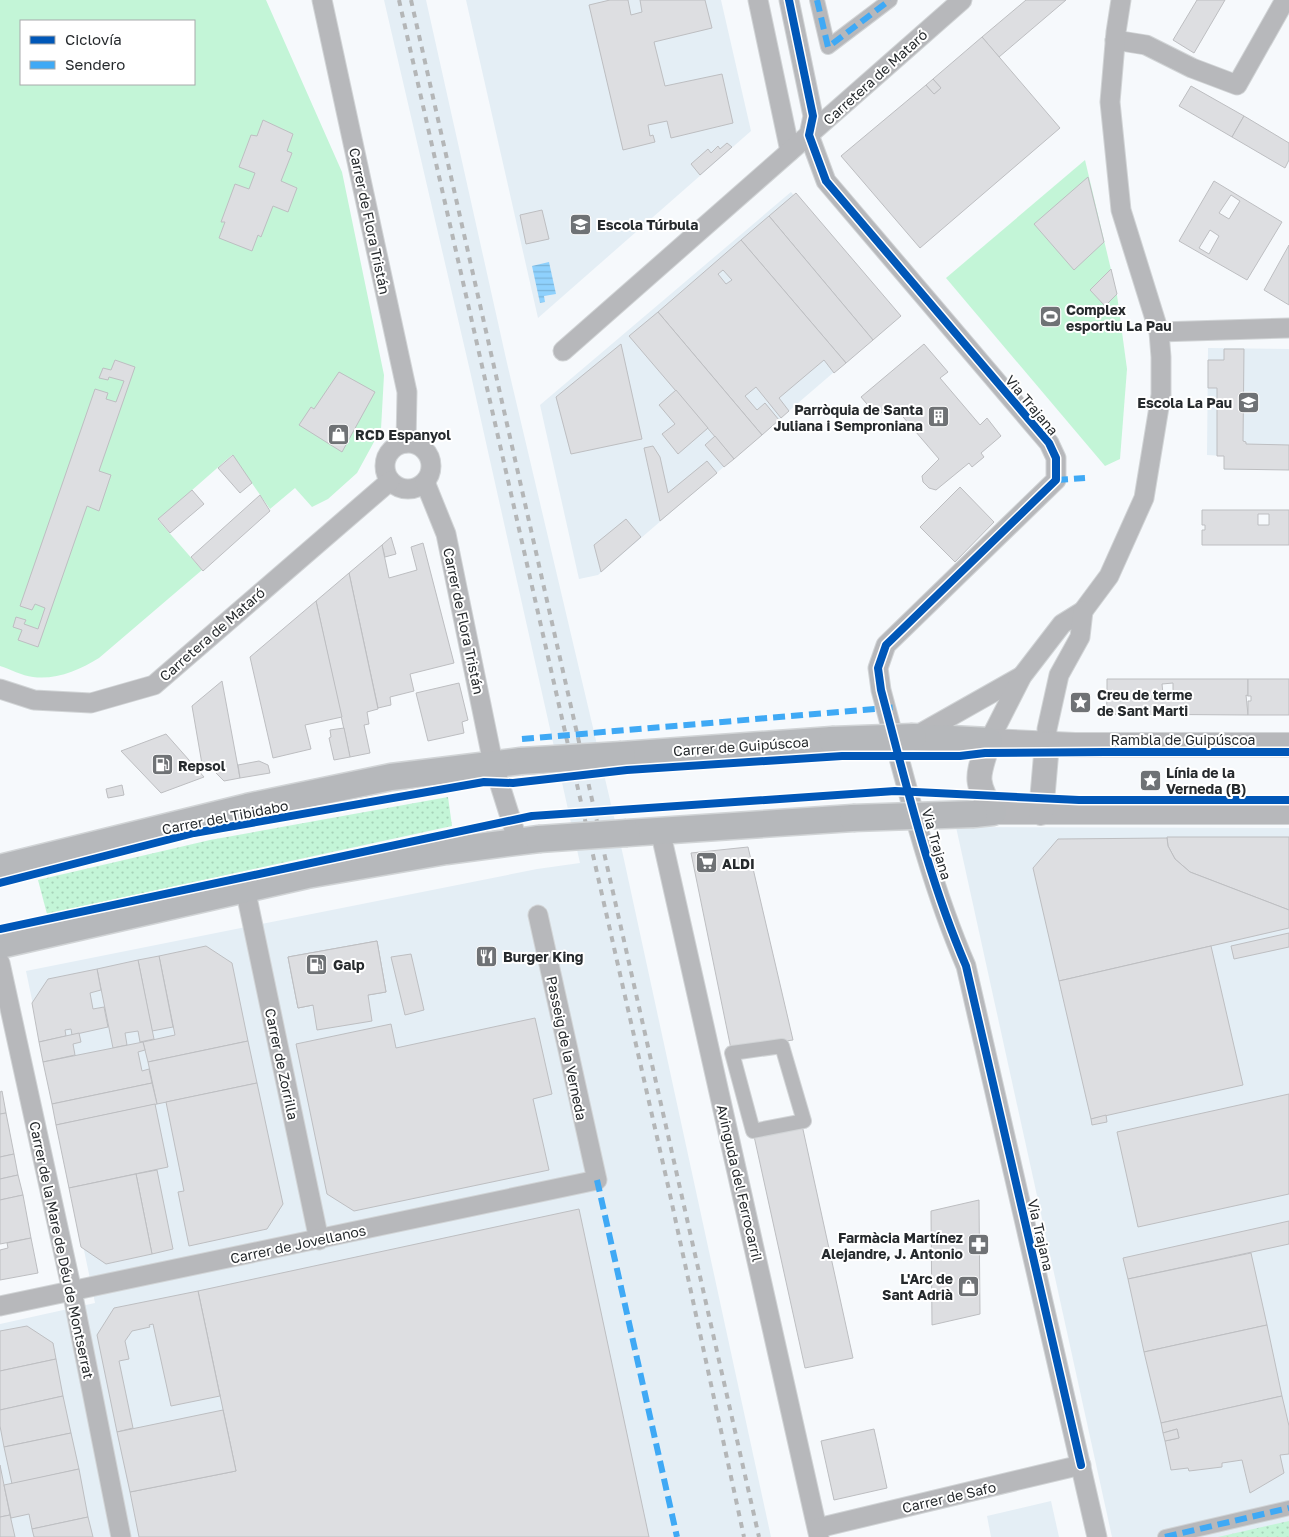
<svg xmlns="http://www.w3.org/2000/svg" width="1289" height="1537" viewBox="0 0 1289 1537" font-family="'Golos Text',sans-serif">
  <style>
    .built { fill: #e4eef5 }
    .grass { fill: url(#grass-dots) }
    .garden { fill: #c3f5d7; fill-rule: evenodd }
    .water { fill: url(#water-rules) }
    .building { fill: #dddee1; stroke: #bdbec1; fill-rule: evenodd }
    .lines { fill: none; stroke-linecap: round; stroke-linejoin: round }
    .pedestrian-casing { stroke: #d1d4d6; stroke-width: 16 }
    .minor-casing { stroke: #d1d4d6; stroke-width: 21 }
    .tertiary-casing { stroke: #d1d4d6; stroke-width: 26 }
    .secondary-casing { stroke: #d1d4d6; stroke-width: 29 }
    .pedestrian { stroke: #b7b8bb; stroke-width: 14 }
    .minor { stroke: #b7b8bb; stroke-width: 19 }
    .tertiary { stroke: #b7b8bb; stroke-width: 24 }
    .secondary { stroke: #b6b8bb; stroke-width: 26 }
    .rail { stroke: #b4b6b7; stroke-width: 4; stroke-dasharray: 6 6; stroke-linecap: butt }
    .secondary-bridge-casing { stroke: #d1d4d6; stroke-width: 29; stroke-linecap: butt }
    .secondary-bridge { stroke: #b6b8bb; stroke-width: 26 }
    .quiet { stroke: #3fa9f5; stroke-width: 6; stroke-dasharray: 12 6; stroke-linecap: butt }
    .cycleway-casing { stroke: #fff; stroke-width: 11 }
    .cycleway { stroke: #0057b8; stroke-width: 8 }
    .labels { text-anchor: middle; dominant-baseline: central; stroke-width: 4; stroke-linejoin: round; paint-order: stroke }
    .street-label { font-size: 14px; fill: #262a2d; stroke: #fff }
    .poi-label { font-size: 14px; font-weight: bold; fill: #262a2d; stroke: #fff; text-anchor: start }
  </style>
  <defs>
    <pattern id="grass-dots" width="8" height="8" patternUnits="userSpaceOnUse" patternTransform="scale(1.25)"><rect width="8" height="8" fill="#c3f5d7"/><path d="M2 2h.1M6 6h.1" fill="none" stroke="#a7d2b9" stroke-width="1.8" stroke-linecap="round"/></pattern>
    <pattern id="water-rules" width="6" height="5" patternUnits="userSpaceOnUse" patternTransform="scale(1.25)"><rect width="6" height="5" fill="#8fd1fd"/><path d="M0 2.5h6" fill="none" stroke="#7bb4d9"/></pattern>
  </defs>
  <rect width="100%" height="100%" fill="#f6f9fc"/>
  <g class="built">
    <path d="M384,0H426L507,363L623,855L771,1537H0V1324L95,1303L26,971L537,869L580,863L470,371Z"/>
    <path d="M466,0H721L751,131L538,318Z"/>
    <path d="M791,192L898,317L598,575L579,579L540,405Z"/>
    <path d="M1208,348L1289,349V470H1224V456L1207,455Z"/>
    <path d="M956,827L1289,828V1537H1112Z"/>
    <path d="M1051,1501L1059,1537H991L987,1516Z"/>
  </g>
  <g class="grass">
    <path d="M448,797L452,826L47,914L38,880L210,840Z"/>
    <path d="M1289,1521V1537H1218Z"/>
  </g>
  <g class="garden">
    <path d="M0,0H266L342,172L384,375L381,429L357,473L328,499L312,507L295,488L270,509L232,455L158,520L202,570L99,658C80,670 56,680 33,677C22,676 10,669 0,666ZM21,21H194V84H21Z"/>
    <path d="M1085,160L1117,295L1127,369L1120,459L1105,466L946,278Z"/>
  </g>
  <path class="water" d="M549,262L556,294L544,296L545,302L540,303L532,266Z"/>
  <g class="building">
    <path d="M610,0H628L631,15L642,12L640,0H705L712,28L654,42L665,86L722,74L733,123L671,138L667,121L648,125L650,136L653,135L655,142L623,150L589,5Z"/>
    <path d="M1026,0H1066L999,57L982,37Z"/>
    <path d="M1197,0H1225L1194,53L1173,40Z"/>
    <path d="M982,37L1060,128L920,248L841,156L926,85L934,94L941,88L933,79Z"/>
    <path d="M933,79L941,88L934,94L926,85Z"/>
    <path d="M1191,86L1244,116L1232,137L1179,106Z"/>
    <path d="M1244,116L1289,143V160L1285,168L1232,137Z"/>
    <path d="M263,120L293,134L287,151L292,153L281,181L297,188L288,212L273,206L261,237L258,235L252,251L219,238L225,222H221L235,184L249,189L255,173L239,167L251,135L257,136Z"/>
    <path d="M727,143L732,147L700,175L691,164L708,149L711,153L718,146L720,149Z"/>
    <path d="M1088,177L1104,242L1074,270L1034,224Z"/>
    <path d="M1214,181L1282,222L1247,280L1179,241ZM1231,195L1240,201L1229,219L1219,213ZM1210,230L1219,236L1209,254L1199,248Z"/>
    <path d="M796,193L901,316L873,340L769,216Z"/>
    <path d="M542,210L549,239L526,244L520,215Z"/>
    <path d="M769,216L873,340L846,363L741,240Z"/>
    <path d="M741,240L846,363L834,373L824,360L779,398L789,411L781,418L756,387L745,396L757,410L765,403L779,420L762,435L658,312ZM723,270L732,280L726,284L718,274Z"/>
    <path d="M1289,245V305L1264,290Z"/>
    <path d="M1111,269L1117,294L1105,306L1090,290Z"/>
    <path d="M658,312L762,435L734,459L629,336Z"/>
    <path d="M621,344L642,439L571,454L556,397Z"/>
    <path d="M924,344L948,372L940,378L980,425L987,418L1001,436L981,453L984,457L972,467L969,463L936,490L929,488L923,482L922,476L939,459L892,404L877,416L861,397Z"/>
    <path d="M1224,349H1244L1243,441L1246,442V444L1289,445V470L1224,469V456H1217V388H1208V360H1224Z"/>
    <path d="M115,360L135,367L99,471L111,475L99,511L87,506L38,647L18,640L22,630L13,627L16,617L26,620L24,624L38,629L45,608L35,604L32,610L20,606L95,389L108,393L106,399L116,402L124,381L109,377L108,380L99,378L103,368L111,370Z"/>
    <path d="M339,372L375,392L342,452L299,425L311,407L314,409Z"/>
    <path d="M676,390L708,428L678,454L662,434L675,424L659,405Z"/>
    <path d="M715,436L734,459L724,467L705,445Z"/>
    <path d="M653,446L660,457L668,493L707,461L717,473L660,521L644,448Z"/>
    <path d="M233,455L252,483L240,493L218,468Z"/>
    <path d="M960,487L994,522L955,562L920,527Z"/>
    <path d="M192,490L204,504L170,533L158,519Z"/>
    <path d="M260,495L270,511L203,571L191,557Z"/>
    <path d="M1202,510H1289V545H1202V530H1205V525H1202ZM1258,514H1269V525H1258Z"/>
    <path d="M626,519L641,537L601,572L594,545Z"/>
    <path d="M391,537L396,554L385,557L382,545Z"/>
    <path d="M423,543L454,663L410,674L414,691L390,697L391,705L378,708L349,573L382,545L389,578L417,570L411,547Z"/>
    <path d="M349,573L378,709L367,712L369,724L364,725L370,753L350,757L316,601Z"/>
    <path d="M316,601L342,717L305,725L311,749L273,758L250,657Z"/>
    <path d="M1107,679H1248V696L1246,695L1248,715L1106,714L1107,700H1110V694H1107ZM1173,683V694H1163L1162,684Z"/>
    <path d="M1248,679H1289V715H1248V701H1251V696H1248Z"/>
    <path d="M222,681L240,778L224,781L206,763L202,764L192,706Z"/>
    <path d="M459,683L468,720L462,722L464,733L428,741L416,693Z"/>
    <path d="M344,728L350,757L334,760L329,738L331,737L330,730Z"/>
    <path d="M166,734L204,777L161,793L121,751Z"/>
    <path d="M259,761L268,765L270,773L240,778L238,765Z"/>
    <path d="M122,785L124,795L108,798L106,789Z"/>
    <path d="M1167,837H1289V910L1190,872L1175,859L1168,846Z"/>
    <path d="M1167,838L1168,846L1175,859L1190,872L1289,910V928L1059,981L1033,868L1058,839Z"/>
    <path d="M748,847L793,1040L731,1049L691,853Z"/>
    <path d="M1289,933V947L1234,959L1231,946Z"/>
    <path d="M377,941L386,992L368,995L367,992L312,1002L313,1005L298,1008L288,957Z"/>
    <path d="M377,941L386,992L368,995L372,1021L317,1030L313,1005L298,1008L288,957Z"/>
    <path d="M206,946L232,963L248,1041L148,1062L143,1042L175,1035L159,956Z"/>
    <path d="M1211,946L1243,1085L1091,1119L1059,981Z"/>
    <path d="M411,954L424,1010L405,1015L391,957Z"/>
    <path d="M159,956L173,1027L152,1031L138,960Z"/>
    <path d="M138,960L154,1039L140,1042L138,1031L125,1033L127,1045L113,1048L97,969Z"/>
    <path d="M97,969L101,990L90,993L93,1009L104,1007L108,1027L72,1035L71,1029L65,1030L66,1036L39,1042L32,1003L48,979Z"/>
    <path d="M535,1018L552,1094L533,1099L549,1170L354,1211L327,1194L296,1044L391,1024L396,1048Z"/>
    <path d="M79,1033L81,1042L73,1044L75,1055L43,1062L39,1042Z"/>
    <path d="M248,1041L257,1083L157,1104L148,1062Z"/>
    <path d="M143,1042L145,1050L138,1052L142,1071L149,1069L152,1083L52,1104L43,1062Z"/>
    <path d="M152,1083L157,1104L56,1125L52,1104Z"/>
    <path d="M257,1083L283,1204L267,1229L189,1246L178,1192L184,1191L166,1102Z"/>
    <path d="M2,1091L6,1113L0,1114V1092Z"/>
    <path d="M1289,1094V1194L1138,1227L1117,1132Z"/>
    <path d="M155,1104L168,1167L69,1188L56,1125Z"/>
    <path d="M6,1113L14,1154L0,1157V1114Z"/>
    <path d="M1106,1115L1107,1122L1092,1125L1091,1119Z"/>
    <path d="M802,1125L853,1358L805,1368L754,1136Z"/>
    <path d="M14,1154L18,1175L0,1179V1157Z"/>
    <path d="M157,1170L173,1249L152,1254L136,1174Z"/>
    <path d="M136,1174L152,1254L106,1264L81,1247L69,1188Z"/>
    <path d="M18,1175L23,1195L0,1200V1179Z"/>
    <path d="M23,1195L31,1238L0,1244V1200Z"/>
    <path d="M979,1200L980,1314L932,1325L931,1211Z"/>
    <path d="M579,1209L649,1537H139L130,1492L236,1471L198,1291Z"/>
    <path d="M1289,1221V1244L1128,1279L1123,1258Z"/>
    <path d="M31,1238L38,1273L0,1280V1250L8,1248L7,1243Z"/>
    <path d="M1251,1253L1267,1325L1144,1352L1128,1279Z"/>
    <path d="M198,1291L220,1396L171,1406L153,1324L149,1325L150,1327L132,1331L125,1341L129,1359L119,1361L133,1428L117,1432L97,1335L114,1308Z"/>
    <path d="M1267,1325L1282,1396L1161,1423L1144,1352Z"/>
    <path d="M27,1326L53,1343L56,1359L0,1371V1331Z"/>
    <path d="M56,1359L63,1396L0,1410V1371Z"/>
    <path d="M63,1396L71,1433L4,1447L0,1426V1410Z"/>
    <path d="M1282,1396L1289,1426V1454L1280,1455L1284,1473L1250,1493L1242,1460L1222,1463V1467L1189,1471L1188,1468L1171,1470L1165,1441L1179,1438L1177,1429L1163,1433L1161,1423Z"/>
    <path d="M223,1410L236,1471L130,1492L117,1432Z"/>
    <path d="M874,1429L887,1488L834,1500L821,1441Z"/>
    <path d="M1177,1429L1179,1438L1165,1441L1163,1433Z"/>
    <path d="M71,1433L79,1469L12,1484L4,1447Z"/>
    <path d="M0,1465L10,1515L0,1517Z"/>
    <path d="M79,1469L88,1517L32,1529L29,1514L11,1518L4,1485Z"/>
    <path d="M10,1515L15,1537H0V1517Z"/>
    <path d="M88,1517L93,1537H34L32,1529Z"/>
  </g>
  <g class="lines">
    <defs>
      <g id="pedestrian">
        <path d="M817,0L828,47L890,0"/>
        <path d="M782,1046L804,1121L753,1131L732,1053Z"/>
        <path d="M1165,1537L1289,1508"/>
      </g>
      <g id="minor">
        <path d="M322,0L407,392L406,443"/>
        <path d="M758,0L790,151"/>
        <path d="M789,0L813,116L809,135L826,181L1049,443L1056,458V480L886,645L878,668L881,690C906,783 928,878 966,966L1097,1537"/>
        <path d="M1115,40L1146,45L1192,68L1237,85L1285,0"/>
        <path d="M1159,332L1289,328"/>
        <path d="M563,351L962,0"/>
        <circle cx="408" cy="466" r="23"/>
        <path d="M425,482L446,534L493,763L518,842"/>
        <path d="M0,689L34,700L91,703L154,685L390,481"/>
        <path d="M914,737L1022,676"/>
        <path d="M989,741L1022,676L1062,624L1083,611L1109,576L1144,498L1161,395V357L1159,332L1121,210L1110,102L1116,32L1121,0"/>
        <path d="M1047,744V729L1059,675L1080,637L1083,611"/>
        <path d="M660,830L819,1537"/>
        <path d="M245,888L319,1240"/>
        <path d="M0,963L72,1291L121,1537"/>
        <path d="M0,1306L597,1180L538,915"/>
        <path d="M818,1528L1081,1465"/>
      </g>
      <g id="tertiary">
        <path d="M1289,745H1075L989,741C978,776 973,779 993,812H1289"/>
        <path d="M1041,813L1047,744"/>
      </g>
      <g id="secondary">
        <path d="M913,737L989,741"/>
        <path d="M622,755L832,740"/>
        <path d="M974,814L993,812"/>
        <path d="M627,833L853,818"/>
        <path d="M0,868L247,807L391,777L521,761"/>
        <path d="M0,945L307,875L446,851L539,839"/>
      </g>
    </defs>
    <use href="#pedestrian" class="pedestrian-casing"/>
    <use href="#minor" class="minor-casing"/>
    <use href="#tertiary" class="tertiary-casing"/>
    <use href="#secondary" class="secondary-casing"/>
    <use href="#pedestrian" class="pedestrian"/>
    <use href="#minor" class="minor"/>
    <use href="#tertiary" class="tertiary"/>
    <use href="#secondary" class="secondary"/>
    <g class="rail">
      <path d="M399,0L669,1190L744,1537"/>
      <path d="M411,0L759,1537"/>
    </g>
    <defs>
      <g id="secondary-bridge">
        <path d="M832,740L913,737"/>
        <path d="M521,761L622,755"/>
        <path d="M853,818L974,814"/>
        <path d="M539,839L627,833"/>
      </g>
    </defs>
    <use href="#secondary-bridge" class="secondary-bridge-casing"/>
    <use href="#secondary-bridge" class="secondary-bridge"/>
    <g class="quiet">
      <path d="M817,0L828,47L890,0"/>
      <path d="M1056,480L1085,478"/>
      <path d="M522,739L897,707"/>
      <path d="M597,1180L677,1537"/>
      <path d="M1165,1537L1289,1508"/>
    </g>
    <defs>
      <g id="cycleway">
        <path d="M789,0L813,116L809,135L826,181L1049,443L1056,458V480L886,645L878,668L881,690C906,783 928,878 966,966L1081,1465"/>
        <path d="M0,883L194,833L484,782L513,783L627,770L842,756H960L985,753L1105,752H1289"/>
        <path d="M0,929L532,816L895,791L1079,800H1289"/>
      </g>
    </defs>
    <use href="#cycleway" class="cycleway-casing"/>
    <use href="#cycleway" class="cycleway"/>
  </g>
  <defs>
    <symbol id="school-square" viewBox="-11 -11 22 22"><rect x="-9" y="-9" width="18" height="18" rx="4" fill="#6f7275" stroke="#fff"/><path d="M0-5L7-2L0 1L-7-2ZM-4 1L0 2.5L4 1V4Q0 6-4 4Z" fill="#fff"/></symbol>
    <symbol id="stadium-square" viewBox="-11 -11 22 22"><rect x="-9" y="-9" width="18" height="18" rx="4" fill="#6f7275" stroke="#fff"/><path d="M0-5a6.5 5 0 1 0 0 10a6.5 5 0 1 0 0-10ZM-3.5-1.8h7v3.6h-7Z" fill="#fff"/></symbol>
    <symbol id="building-square" viewBox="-11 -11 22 22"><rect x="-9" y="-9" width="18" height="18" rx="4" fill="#6f7275" stroke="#fff"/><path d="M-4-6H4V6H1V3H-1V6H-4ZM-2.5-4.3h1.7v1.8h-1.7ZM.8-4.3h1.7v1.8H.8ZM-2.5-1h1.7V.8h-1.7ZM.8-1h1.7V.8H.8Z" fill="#fff"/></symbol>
    <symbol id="shop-square" viewBox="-11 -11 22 22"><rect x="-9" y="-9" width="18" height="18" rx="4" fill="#6f7275" stroke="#fff"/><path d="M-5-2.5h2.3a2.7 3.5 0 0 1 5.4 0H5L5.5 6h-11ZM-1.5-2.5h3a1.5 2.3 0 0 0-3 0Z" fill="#fff"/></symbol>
    <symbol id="sight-square" viewBox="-11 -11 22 22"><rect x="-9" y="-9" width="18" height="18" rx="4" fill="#6f7275" stroke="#fff"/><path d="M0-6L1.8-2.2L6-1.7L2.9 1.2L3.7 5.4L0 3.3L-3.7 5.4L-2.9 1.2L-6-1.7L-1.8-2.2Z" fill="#fff"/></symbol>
    <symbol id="fuel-square" viewBox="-11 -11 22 22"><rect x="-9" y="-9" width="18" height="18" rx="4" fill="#6f7275" stroke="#fff"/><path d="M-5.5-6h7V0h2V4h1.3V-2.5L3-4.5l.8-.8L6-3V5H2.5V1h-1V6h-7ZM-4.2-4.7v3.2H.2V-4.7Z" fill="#fff"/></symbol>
    <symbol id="supermarket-square" viewBox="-11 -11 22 22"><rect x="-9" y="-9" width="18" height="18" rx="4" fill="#6f7275" stroke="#fff"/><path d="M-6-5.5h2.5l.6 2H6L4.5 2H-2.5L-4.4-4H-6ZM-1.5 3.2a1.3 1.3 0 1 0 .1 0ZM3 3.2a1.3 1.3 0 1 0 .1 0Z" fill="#fff"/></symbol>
    <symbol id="restaurant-square" viewBox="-11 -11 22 22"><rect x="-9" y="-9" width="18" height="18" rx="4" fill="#6f7275" stroke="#fff"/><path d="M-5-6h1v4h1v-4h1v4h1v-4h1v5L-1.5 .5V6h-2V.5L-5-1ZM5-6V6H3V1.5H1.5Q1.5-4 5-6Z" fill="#fff"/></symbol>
    <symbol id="pharmacy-square" viewBox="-11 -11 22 22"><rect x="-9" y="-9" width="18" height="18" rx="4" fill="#6f7275" stroke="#fff"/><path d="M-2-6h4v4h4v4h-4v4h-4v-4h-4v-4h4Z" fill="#fff"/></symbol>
  </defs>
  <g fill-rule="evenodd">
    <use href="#school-square" x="568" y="212" width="25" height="25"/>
    <use href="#stadium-square" x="1038" y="304" width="25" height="25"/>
    <use href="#school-square" x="1236" y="390" width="25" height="25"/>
    <use href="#building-square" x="926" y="404" width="25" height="25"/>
    <use href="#shop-square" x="326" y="422" width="25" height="25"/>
    <use href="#sight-square" x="1068" y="690" width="25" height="25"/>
    <use href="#fuel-square" x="150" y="752" width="25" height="25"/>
    <use href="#sight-square" x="1138" y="768" width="25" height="25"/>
    <use href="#supermarket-square" x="694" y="850" width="25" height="25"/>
    <use href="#restaurant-square" x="474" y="944" width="25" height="25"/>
    <use href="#fuel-square" x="304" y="952" width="25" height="25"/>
    <use href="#pharmacy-square" x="966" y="1232" width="25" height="25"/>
    <use href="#shop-square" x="956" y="1274" width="25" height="25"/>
  </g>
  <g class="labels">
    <g class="street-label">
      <text transform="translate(875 77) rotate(-42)">Carretera de Mataró</text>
      <text transform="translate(370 221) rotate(78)">Carrer de Flora Tristán</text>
      <text transform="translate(1032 405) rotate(50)">Via Trajana</text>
      <text transform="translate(464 621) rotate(78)">Carrer de Flora Tristán</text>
      <text transform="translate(212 634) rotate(-41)">Carretera de Mataró</text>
      <text x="1183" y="739">Rambla de Guipúscoa</text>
      <text transform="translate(741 746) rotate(-4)">Carrer de Guipúscoa</text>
      <text transform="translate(225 817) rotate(-11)">Carrer del Tibidabo</text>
      <text transform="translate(937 844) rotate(74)">Via Trajana</text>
      <text transform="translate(567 1048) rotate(78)">Passeig de la Verneda</text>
      <text transform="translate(282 1064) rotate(78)">Carrer de Zorrilla</text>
      <text transform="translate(740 1183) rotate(77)">Avinguda del Ferrocarril</text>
      <text transform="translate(1041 1235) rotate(77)">Via Trajana</text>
      <text transform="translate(298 1244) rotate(-12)">Carrer de Jovellanos</text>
      <text transform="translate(62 1250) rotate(78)">Carrer de la Mare de Déu de Montserrat</text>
      <text transform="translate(949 1497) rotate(-13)">Carrer de Safo</text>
    </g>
    <g class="poi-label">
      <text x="597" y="224">Escola Túrbula</text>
      <text x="1066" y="309">Complex<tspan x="1066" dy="16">esportiu La Pau</tspan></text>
      <text x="1232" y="402" text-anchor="end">Escola La Pau</text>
      <text x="923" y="409" text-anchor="end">Parròquia de Santa<tspan x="923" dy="16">Juliana i Semproniana</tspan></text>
      <text x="355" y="434">RCD Espanyol</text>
      <text x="1097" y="694">Creu de terme<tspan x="1097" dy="16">de Sant Marti</tspan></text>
      <text x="178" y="765">Repsol</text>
      <text x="1166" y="772">Línia de la<tspan x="1166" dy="16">Verneda (B)</tspan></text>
      <text x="722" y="863">ALDI</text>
      <text x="503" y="956">Burger King</text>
      <text x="333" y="964">Galp</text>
      <text x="963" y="1237" text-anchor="end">Farmàcia Martínez<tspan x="963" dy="16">Alejandre, J. Antonio</tspan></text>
      <text x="953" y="1278" text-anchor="end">L'Arc de<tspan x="953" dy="16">Sant Adrià</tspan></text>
    </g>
  </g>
  <rect x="20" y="20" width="175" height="65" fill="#ffffff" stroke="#a8aaab"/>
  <rect x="30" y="36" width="25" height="8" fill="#0057b8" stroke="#a8aaab"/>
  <text x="65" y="45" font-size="15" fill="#262a2d">Ciclovía</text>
  <rect x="30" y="61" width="25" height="8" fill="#3fa9f5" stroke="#a8aaab"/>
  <text x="65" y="70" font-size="15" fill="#262a2d">Sendero</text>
</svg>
